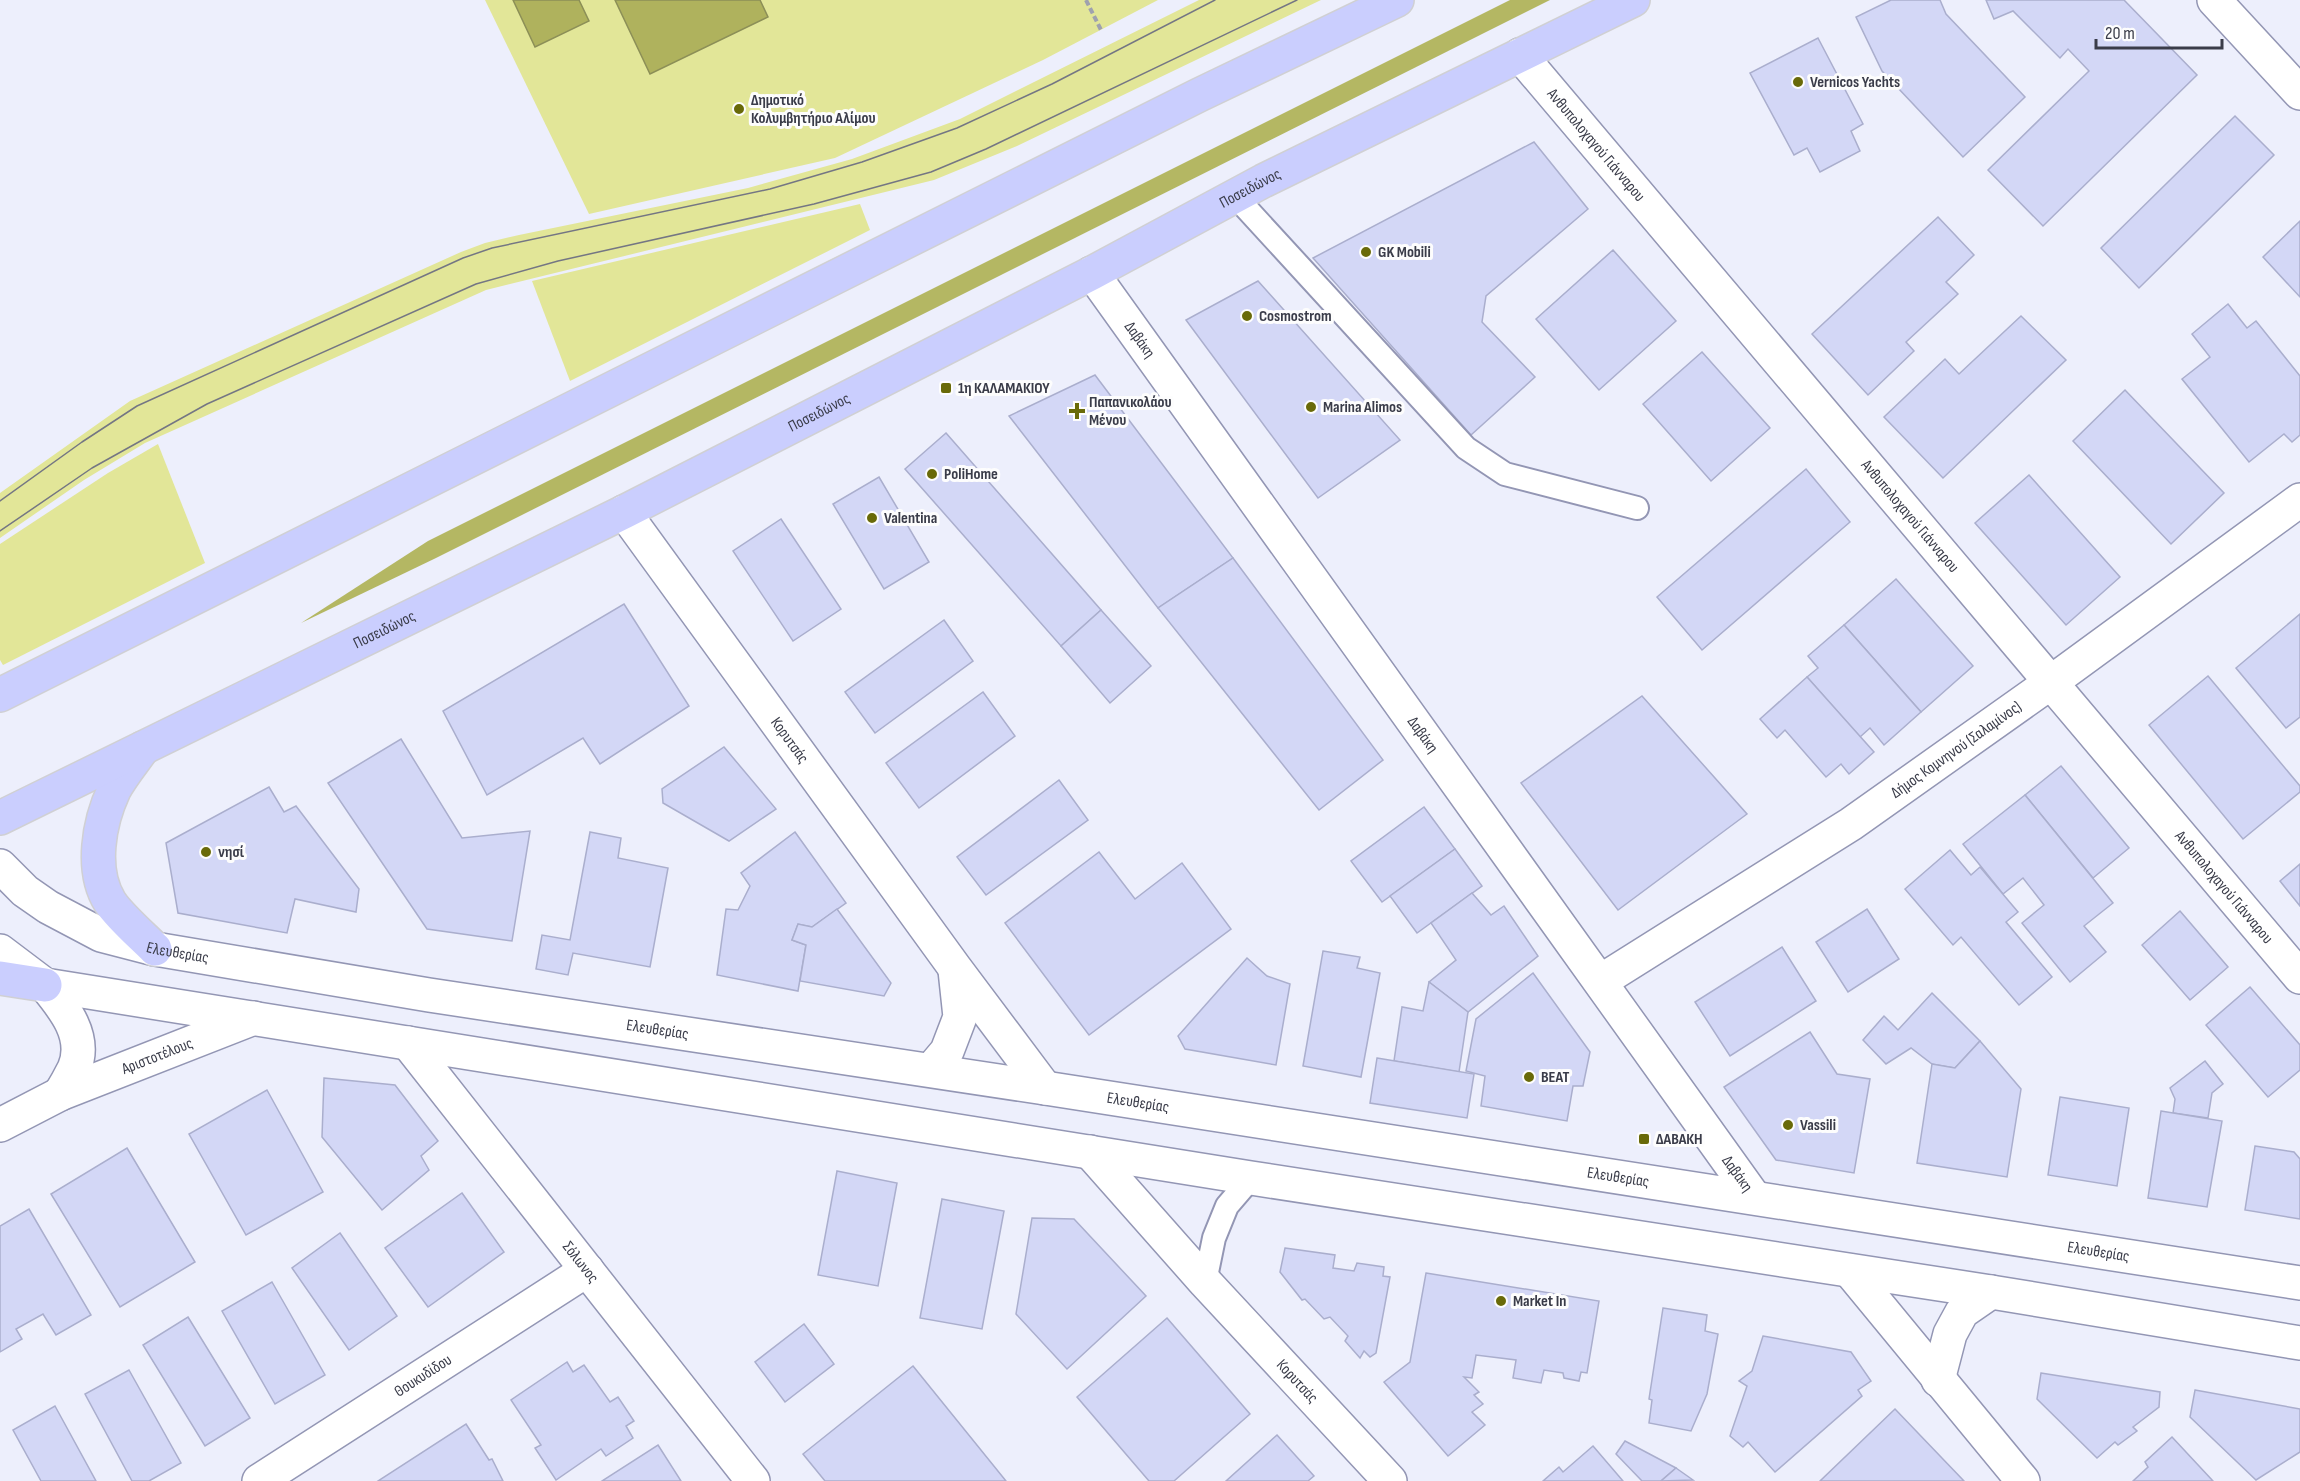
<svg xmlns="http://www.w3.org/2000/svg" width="2300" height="1481" viewBox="0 0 2300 1481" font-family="'Sofia Sans Condensed',sans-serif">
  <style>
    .green { fill: #e2e698 }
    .forest { fill: #b4b763 }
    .water { fill: #afb25d; stroke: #8c8f57; stroke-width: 1.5 }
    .building { fill: #d3d7f6; stroke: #aaaecd; stroke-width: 1.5 }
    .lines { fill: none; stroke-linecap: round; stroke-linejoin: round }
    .service-casing { stroke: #9396b4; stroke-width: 26 }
    .minor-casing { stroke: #9396b4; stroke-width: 36 }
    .secondary-casing { stroke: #9396b4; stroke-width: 36 }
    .trunk-casing { stroke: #d0d0d3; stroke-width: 36 }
    .path { stroke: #9fa1ae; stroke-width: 4; stroke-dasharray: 6 3; stroke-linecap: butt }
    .service { stroke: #fff; stroke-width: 22 }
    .minor { stroke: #fff; stroke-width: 33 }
    .secondary { stroke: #fff; stroke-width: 33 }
    .trunk { stroke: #cacefe; stroke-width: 33 }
    .tram { stroke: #747683; stroke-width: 1.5 }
    .poi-dot { fill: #696a09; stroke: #fdfdfd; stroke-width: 2 }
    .labels { text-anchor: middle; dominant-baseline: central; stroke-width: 6; stroke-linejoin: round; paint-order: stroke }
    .poi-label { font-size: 16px; font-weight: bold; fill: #3a3c49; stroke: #fdfdfd; text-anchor: start }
    .street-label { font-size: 16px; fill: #3a3c49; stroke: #fdfdfd }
  </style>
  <rect width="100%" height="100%" fill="#edeffc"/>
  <g class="green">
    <path d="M485,0H1158L1043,60L835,158L589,214Z"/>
    <path d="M1199,0H1321L1017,146L934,180L486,290L145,443L84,480L0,538V493L130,401L461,252L485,243L519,235L748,188L852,159L960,119Z"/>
    <path d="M860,204L870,230L570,381L532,281Z"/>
    <path d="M158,444L205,563L3,665L0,660V544L108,473Z"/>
  </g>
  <path class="forest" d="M1510,0H1550L436,558L301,623L428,541Z"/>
  <g class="water">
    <path d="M513,0H579L589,21L535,47Z"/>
    <path d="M615,0H760L768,17L650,74Z"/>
  </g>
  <g class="building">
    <path d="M1891,0H1940L1946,14L2025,97L1963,157L1882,71L1856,17Z"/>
    <path d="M1986,0H2124L2197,75L2043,226L1988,170L2089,71L2068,49L2060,58L2013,11L1994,19Z"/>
    <path d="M1818,38L1863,124L1851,131L1860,151L1820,172L1807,148L1794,155L1750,73Z"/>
    <path d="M2235,116L2274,155L2139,288L2101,248Z"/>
    <path d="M1534,142L1588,209L1486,296L1482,322L1535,377L1471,435L1313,258Z"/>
    <path d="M1938,217L1974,255L1946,282L1958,294L1906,342L1914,351L1868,395L1812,334Z"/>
    <path d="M2300,221V297L2263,257Z"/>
    <path d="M1613,250L1676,321L1599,390L1536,319Z"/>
    <path d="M1258,281L1400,440L1318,498L1186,320Z"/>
    <path d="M2228,304L2247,328L2256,321L2300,376V435L2292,442L2284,434L2249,462L2182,379L2210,357L2192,334Z"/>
    <path d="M2021,316L2066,360L1943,478L1884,417L1945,359L1959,374Z"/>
    <path d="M1702,352L1770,428L1711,481L1643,404Z"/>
    <path d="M1095,375L1233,558L1158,608L1009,416Z"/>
    <path d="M2125,390L2224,493L2171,544L2073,441Z"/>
    <path d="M946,433L1101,610L1061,646L905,469Z"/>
    <path d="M1806,469L1850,522L1702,650L1657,597Z"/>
    <path d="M2029,475L2120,577L2066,625L1975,523Z"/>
    <path d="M879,477L929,562L884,589L833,504Z"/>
    <path d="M781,519L841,609L793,641L733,551Z"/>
    <path d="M1233,558L1383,760L1319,810L1158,608Z"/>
    <path d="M1896,579L1973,666L1921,712L1844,625Z"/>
    <path d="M624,604L689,706L600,764L583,738L487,795L443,711Z"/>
    <path d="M1101,610L1151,666L1110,703L1061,646Z"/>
    <path d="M2300,614V717L2286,728L2236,668Z"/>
    <path d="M944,620L973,661L875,733L845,692Z"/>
    <path d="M1844,625L1921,712L1884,745L1870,728L1860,737L1807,677L1818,668L1808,656Z"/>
    <path d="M2208,676L2300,786V792L2243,839L2149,725Z"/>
    <path d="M1807,677L1874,752L1849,774L1841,764L1826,777L1785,730L1777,738L1760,719Z"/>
    <path d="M983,692L1015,736L919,808L886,763Z"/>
    <path d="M1642,696L1747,814L1618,910L1521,783Z"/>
    <path d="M401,739L462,838L530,831L512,941L427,929L328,783Z"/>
    <path d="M724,747L776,809L729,841L663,803L662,789Z"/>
    <path d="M2061,766L2129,848L2093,878L2025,795Z"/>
    <path d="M1059,780L1088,820L986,895L957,857Z"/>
    <path d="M269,787L284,812L296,806L359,889L356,912L295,899L287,933L178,913L166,843Z"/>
    <path d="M2025,795L2113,903L2084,926L2106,952L2070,982L2022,923L2044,905L2023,878L2003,894L1963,844Z"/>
    <path d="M1424,807L1455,849L1382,902L1351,861Z"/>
    <path d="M590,832L621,838L618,858L668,868L650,967L573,953L568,975L536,969L542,935L570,940Z"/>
    <path d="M795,832L846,903L812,927L798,924L792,940L806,945L798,991L717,975L726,909L738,910L750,886L741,873Z"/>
    <path d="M1455,849L1482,886L1417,933L1390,896Z"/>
    <path d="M1950,850L1971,875L1980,867L2018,912L2006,922L2052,977L2019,1005L1961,937L1953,945L1905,889Z"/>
    <path d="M1099,852L1135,899L1182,863L1231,929L1089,1035L1005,923Z"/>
    <path d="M2300,864V906L2280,881Z"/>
    <path d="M1472,893L1491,915L1504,906L1538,956L1468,1012L1429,982L1456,960L1431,923Z"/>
    <path d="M837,909L891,983L884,996L800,981L806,945L792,940L798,924L812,927Z"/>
    <path d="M1867,909L1899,959L1848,992L1816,942Z"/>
    <path d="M2180,911L2228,967L2190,1000L2142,945Z"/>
    <path d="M1782,947L1816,1001L1730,1056L1695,1002Z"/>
    <path d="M1323,951L1360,957L1357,968L1380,973L1361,1077L1303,1066Z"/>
    <path d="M1247,958L1267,976L1290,984L1276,1065L1185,1049L1178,1036Z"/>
    <path d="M1533,973L1590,1052L1583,1086H1573L1567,1121L1481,1106L1485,1076L1466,1071L1476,1019Z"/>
    <path d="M1429,982L1468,1012L1459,1072L1394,1061L1402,1007L1423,1011Z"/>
    <path d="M2250,987L2300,1045V1070L2268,1097L2206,1025Z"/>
    <path d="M1932,993L1980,1041L1955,1068L1932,1064L1911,1048L1886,1064L1863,1040L1884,1016L1898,1030Z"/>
    <path d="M1810,1032L1837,1074L1870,1079L1854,1173L1776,1160L1724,1087Z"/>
    <path d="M1980,1041L2021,1089L2007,1177L1917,1163L1932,1064L1955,1068Z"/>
    <path d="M1377,1058L1474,1074L1467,1118L1370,1103Z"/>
    <path d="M2205,1061L2223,1084L2212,1093L2208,1118L2173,1113L2175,1099L2170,1088Z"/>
    <path d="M324,1078L395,1085L438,1141L421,1156L429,1170L382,1210L322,1137Z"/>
    <path d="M267,1090L323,1192L246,1235L189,1134Z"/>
    <path d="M2060,1097L2129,1108L2117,1186L2048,1175Z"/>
    <path d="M2161,1111L2222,1121L2207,1207L2148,1198Z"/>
    <path d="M2255,1146L2294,1152L2300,1159V1219L2245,1210Z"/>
    <path d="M127,1148L195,1262L120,1307L51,1194Z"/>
    <path d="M837,1171L897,1183L878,1286L818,1275Z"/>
    <path d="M462,1193L504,1252L428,1307L385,1248Z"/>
    <path d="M942,1199L1004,1211L982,1329L920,1318Z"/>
    <path d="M29,1209L91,1315L56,1335L43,1314L16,1329L22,1339L0,1352V1226Z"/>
    <path d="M1032,1218L1074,1219L1146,1296L1067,1369L1016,1314Z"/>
    <path d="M340,1233L397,1316L349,1350L292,1268Z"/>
    <path d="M1285,1248L1335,1255L1333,1268L1354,1271L1357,1263L1384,1267L1383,1276L1390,1277L1376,1353L1370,1357L1364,1351L1360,1358L1345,1341L1348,1336L1330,1317L1324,1319L1305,1299L1302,1300L1280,1272Z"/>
    <path d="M1426,1273L1599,1301L1587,1373L1581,1372L1579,1381L1564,1378L1563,1373L1544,1370L1541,1383L1513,1378L1516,1360L1476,1355L1472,1378L1464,1377L1479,1392L1474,1395L1483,1404L1472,1412L1485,1425L1448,1456L1384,1382L1410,1362Z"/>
    <path d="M272,1282L325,1375L275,1404L222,1311Z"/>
    <path d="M1663,1308L1707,1315L1705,1331L1718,1334L1707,1394L1691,1431L1649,1423L1652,1400L1649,1399Z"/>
    <path d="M188,1317L250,1418L205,1446L143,1345Z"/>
    <path d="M1167,1318L1250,1414L1174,1481H1149L1077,1397Z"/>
    <path d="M804,1324L834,1364L785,1402L755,1362Z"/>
    <path d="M1763,1336L1851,1352L1871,1381L1858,1390L1862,1396L1775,1472L1748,1442L1743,1447L1730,1436L1747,1386L1739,1381L1752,1371Z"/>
    <path d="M567,1362L573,1372L584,1365L610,1402L618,1397L634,1421L626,1426L633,1438L606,1456L601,1449L556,1480L535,1448L541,1445L511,1400Z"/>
    <path d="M913,1366L1006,1481H825L803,1454Z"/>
    <path d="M129,1370L181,1463L149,1481H132L85,1394Z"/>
    <path d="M2041,1373L2160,1392L2159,1407L2133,1427L2137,1431L2118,1445L2115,1442L2097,1458L2037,1399Z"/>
    <path d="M2195,1390L2300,1409V1452L2256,1480L2190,1417Z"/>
    <path d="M55,1406L96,1481H41L13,1430Z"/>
    <path d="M1895,1409L1964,1481H1820Z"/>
    <path d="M466,1424L489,1460L492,1459L503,1481H378Z"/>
    <path d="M1277,1435L1314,1476L1308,1481H1226Z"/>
    <path d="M2172,1437L2213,1481H2133L2148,1467L2145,1462Z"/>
    <path d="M1625,1441L1676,1468L1661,1481H1642L1616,1454Z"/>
    <path d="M658,1445L681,1481H602Z"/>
    <path d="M1593,1446L1623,1481H1543L1559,1467L1563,1472Z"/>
    <path d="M1676,1468L1693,1480L1661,1481Z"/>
  </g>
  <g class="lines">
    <defs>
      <g id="service">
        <path d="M1235,196L1466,448L1505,474L1637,508"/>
        <path d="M1205,1282L1214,1238L1227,1206L1251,1178"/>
      </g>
      <g id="minor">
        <path d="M2214,0L2300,93"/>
        <path id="s1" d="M1520,55L2300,977"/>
        <path id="s2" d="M1092,273L1754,1197"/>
        <path id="s3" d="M624,512L955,968L1045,1088"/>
        <path id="s4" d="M1601,981L1851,824L2050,683L2300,500"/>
        <path d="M45,985C64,1008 88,1037 74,1069C70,1077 65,1086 60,1094"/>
        <path id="s5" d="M408,1043L753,1481"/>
        <path d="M931,1070L947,1051L960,1017L955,970"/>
        <path id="s6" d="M0,1125L60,1094L254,1018"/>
        <path id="s7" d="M1090,1152L1205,1282L1390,1481"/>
        <path d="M1850,1271L2023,1481"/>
        <path d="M1938,1380L1950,1334L1962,1312L1991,1292"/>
        <path id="s8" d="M259,1481L587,1270"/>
      </g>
      <g id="secondary">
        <path id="s9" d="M0,866L25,891L48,907L101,935L155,949L429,995L1045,1088L2300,1283"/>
        <path d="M0,951L45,985L1251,1178L1991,1292L2300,1343"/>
      </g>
      <g id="trunk">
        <path d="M0,695L1199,95L1397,0"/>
        <path d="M143,748C134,761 122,775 114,790C99,822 90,870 110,902C119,916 142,936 155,949"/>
        <path id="s10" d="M0,818L624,512L1092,273L1263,181L1633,0"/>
        <path d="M0,978L45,985"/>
      </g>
    </defs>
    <use href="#service" class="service-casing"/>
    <use href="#minor" class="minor-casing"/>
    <use href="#secondary" class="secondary-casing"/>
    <use href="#trunk" class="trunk-casing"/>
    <path class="path" d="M1086,0L1101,30"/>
    <use href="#service" class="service"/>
    <use href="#minor" class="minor"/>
    <use href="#secondary" class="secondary"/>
    <use href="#trunk" class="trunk"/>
    <g class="tram">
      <path d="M0,501L82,442L137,406L463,258L492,248L770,189L862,162L957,128L1052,84L1215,0"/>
      <path d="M0,531L92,468L207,404L476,284L558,261L814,204L931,172L986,149L1297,0"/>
    </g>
  </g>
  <g class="poi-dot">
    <circle cx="1798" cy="82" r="6"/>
    <circle cx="739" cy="109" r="6"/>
    <circle cx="1366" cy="252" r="6"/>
    <circle cx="1247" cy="316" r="6"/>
    <rect x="940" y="382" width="12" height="12" rx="3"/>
    <circle cx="1311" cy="407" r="6"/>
    <path d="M1074 402h6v6h6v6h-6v6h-6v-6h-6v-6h6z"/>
    <circle cx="932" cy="474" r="6"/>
    <circle cx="872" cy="518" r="6"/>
    <circle cx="206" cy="852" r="6"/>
    <circle cx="1529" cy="1077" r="6"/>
    <circle cx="1788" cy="1125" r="6"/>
    <rect x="1638" y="1133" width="12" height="12" rx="3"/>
    <circle cx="1501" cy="1301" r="6"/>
  </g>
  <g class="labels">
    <g class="poi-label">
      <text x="1810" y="82">Vernicos Yachts</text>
      <text x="751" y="100">Δημοτικό<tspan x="751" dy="18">Κολυμβητήριο Αλίμου</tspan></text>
      <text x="1378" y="252">GK Mobili</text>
      <text x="1259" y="316">Cosmostrom</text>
      <text x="958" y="388">1η ΚΑΛΑΜΑΚΙΟΥ</text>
      <text x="1089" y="402">Παπανικολάου<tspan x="1089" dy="18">Μένου</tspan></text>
      <text x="1323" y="407">Marina Alimos</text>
      <text x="944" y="474">PoliHome</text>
      <text x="884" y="518">Valentina</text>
      <text x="218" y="852">νησί</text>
      <text x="1541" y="1077">ΒΕΑΤ</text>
      <text x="1800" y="1125">Vassili</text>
      <text x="1656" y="1139">ΔΑΒΑΚΗ</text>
      <text x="1513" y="1301">Market In</text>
    </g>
    <g class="street-label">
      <text stroke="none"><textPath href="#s1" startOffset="118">Ανθυπολοχαγού Γιάνναρου</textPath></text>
      <text stroke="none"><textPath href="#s10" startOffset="1400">Ποσειδώνος</textPath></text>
      <text stroke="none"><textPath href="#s2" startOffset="82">Δαβάκη</textPath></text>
      <text stroke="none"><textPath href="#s10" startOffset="914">Ποσειδώνος</textPath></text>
      <text stroke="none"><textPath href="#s1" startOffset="604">Ανθυπολοχαγού Γιάνναρου</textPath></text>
      <text stroke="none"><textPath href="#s10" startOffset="428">Ποσειδώνος</textPath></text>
      <text stroke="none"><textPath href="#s2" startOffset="568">Δαβάκη</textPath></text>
      <text stroke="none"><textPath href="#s3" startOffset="282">Κορυτσάς</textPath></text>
      <text stroke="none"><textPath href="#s4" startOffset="424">Δήμος Κομνηνού (Σαλαμίνος)</textPath></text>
      <text stroke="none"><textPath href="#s1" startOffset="1090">Ανθυπολοχαγού Γιάνναρου</textPath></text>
      <text stroke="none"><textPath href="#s9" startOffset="202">Ελευθερίας</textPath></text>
      <text stroke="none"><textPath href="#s9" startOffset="688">Ελευθερίας</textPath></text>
      <text stroke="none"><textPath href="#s6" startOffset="172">Αριστοτέλους</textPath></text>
      <text stroke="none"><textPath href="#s9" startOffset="1174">Ελευθερίας</textPath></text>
      <text stroke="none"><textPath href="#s2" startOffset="1108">Δαβάκη</textPath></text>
      <text stroke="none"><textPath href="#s9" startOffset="1660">Ελευθερίας</textPath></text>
      <text stroke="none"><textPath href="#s9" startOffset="2146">Ελευθερίας</textPath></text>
      <text stroke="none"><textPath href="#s5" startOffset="279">Σόλωνος</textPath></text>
      <text stroke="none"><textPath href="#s8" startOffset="195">Θουκυδίδου</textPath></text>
      <text stroke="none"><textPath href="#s7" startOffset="309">Κορυτσάς</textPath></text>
    </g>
  </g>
  <path d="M2096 39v9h126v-9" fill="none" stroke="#3a3c49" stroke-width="3"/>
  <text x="2105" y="39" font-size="18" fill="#3a3c49" stroke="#fdfdfd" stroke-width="4.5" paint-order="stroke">20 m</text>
</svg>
